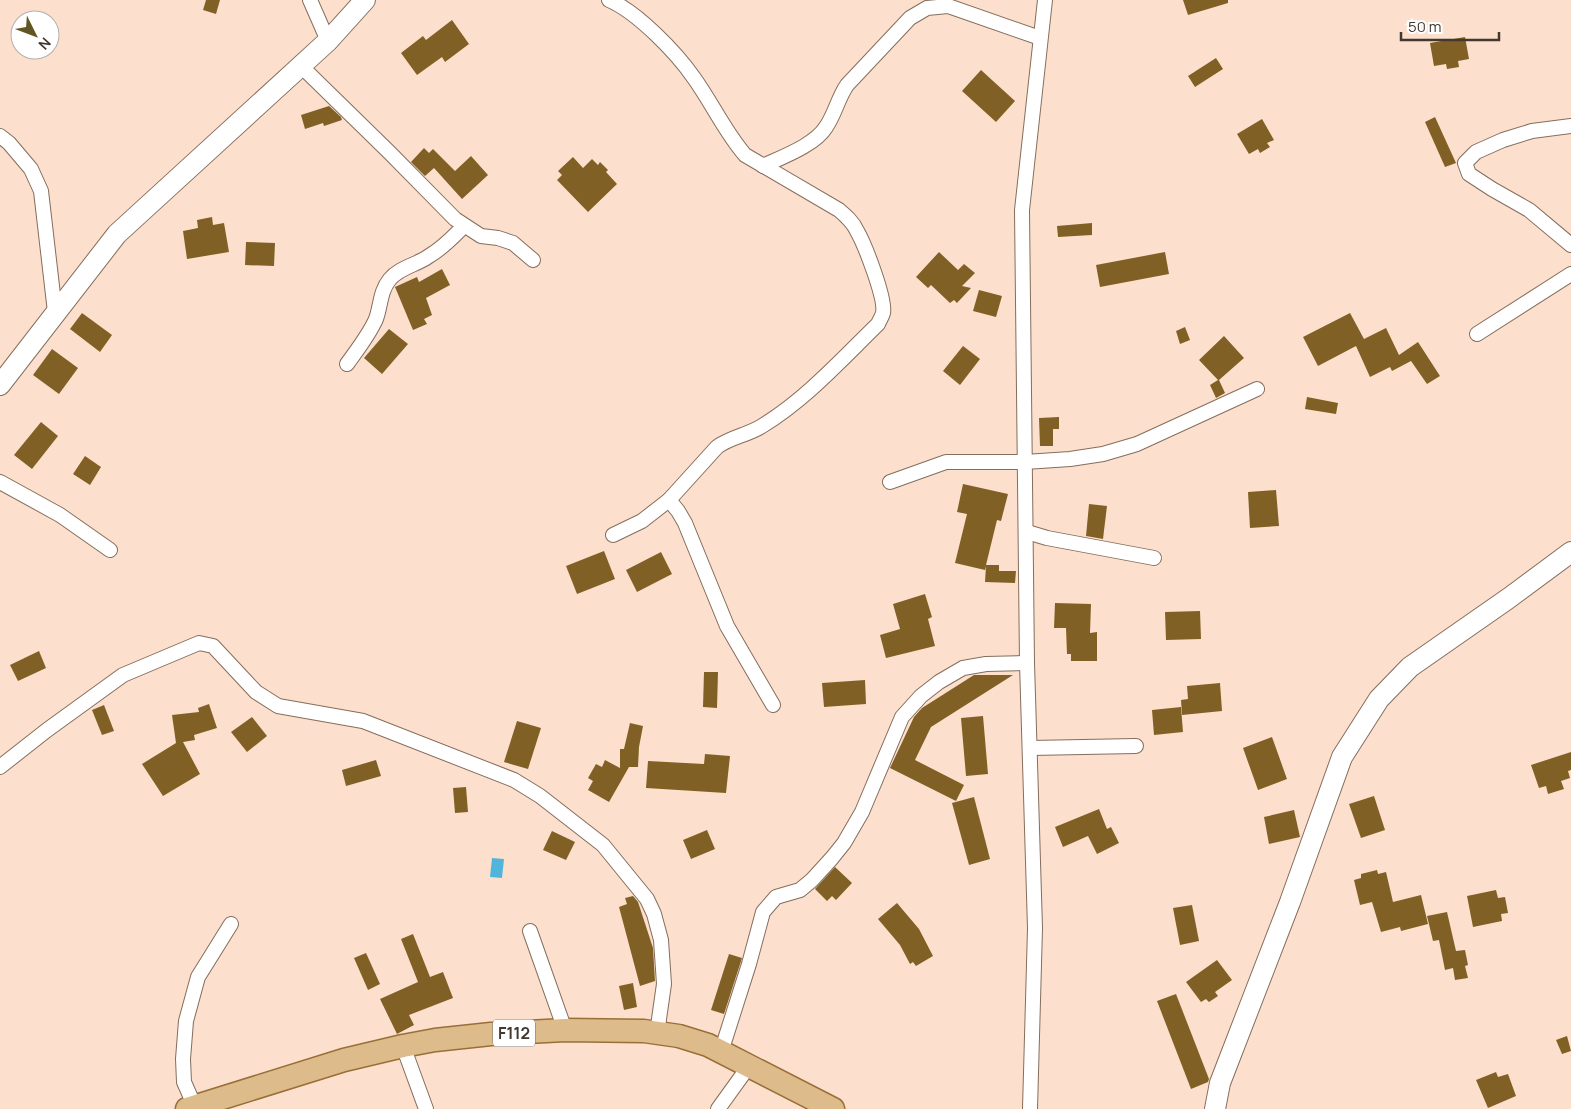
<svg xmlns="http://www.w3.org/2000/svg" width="1571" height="1109" viewBox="0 0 1571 1109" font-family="Manrope,sans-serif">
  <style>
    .water { fill: #51b5db }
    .building { fill: #806025 }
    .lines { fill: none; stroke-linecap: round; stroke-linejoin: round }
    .street-casing { stroke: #856d5c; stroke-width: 16 }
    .secondary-casing { stroke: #856d5c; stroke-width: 22 }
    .primary-casing { stroke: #996f38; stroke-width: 25 }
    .street { stroke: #fff; stroke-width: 14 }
    .secondary { stroke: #fff; stroke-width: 20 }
    .primary { stroke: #debb8a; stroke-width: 22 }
    .labels { text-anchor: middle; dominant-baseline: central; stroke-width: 5; stroke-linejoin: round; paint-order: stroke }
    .shield { fill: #fff; stroke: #7b746e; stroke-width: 1 }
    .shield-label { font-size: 16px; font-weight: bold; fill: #433830 }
  </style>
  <rect width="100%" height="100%" fill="#fce0cd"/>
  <path class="water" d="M492,858L504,859L502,878L490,877Z"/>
  <g class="building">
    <path d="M206,0H220L216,14L203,10Z"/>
    <path d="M1183,0H1228V3L1188,15Z"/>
    <path d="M452,20L469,44L445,62L442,57L417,75L401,53L423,36L426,40Z"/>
    <path d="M1465,37L1469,59L1458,61L1459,67L1447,69L1446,64L1434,66L1430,43Z"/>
    <path d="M1216,58L1223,69L1195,87L1188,76Z"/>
    <path d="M981,70L1015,101L996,122L962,91Z"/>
    <path d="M329,106L341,117L342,120L324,126L323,123L305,129L301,115Z"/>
    <path d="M1435,117L1456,163L1445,167L1425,122Z"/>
    <path d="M1262,119L1274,140L1267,143L1270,147L1260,153L1258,149L1249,154L1237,134Z"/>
    <path d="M424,148L429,153L433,149L455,171L471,156L488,175L462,199L434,168L425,176L411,162Z"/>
    <path d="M573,157L583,168L592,159L598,165L600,162L608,170L606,172L617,184L588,212L557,180L562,175L558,171Z"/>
    <path d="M212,217L213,225L224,223L229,252L187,259L183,231L198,228L197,220Z"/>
    <path d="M1092,223V235L1058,237L1057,226Z"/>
    <path d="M246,242L275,243L274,266L245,265Z"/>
    <path d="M939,252L958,270L964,264L975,273L962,286L971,288L957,303L954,300L950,303L931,285L928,288L916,277Z"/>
    <path d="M1165,252L1169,274L1100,287L1096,265Z"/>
    <path d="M442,269L450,285L426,298L432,315L424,319L427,324L413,330L395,287L417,277L419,282Z"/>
    <path d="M979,290L1002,296L996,317L973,311Z"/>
    <path d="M82,313L112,335L100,352L70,329Z"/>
    <path d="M1350,313L1364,339L1386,328L1399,355L1418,342L1440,376L1427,384L1411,361L1392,371L1390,367L1370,377L1356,346L1318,366L1303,337Z"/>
    <path d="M1185,327L1190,340L1180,344L1176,331Z"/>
    <path d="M389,329L408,344L382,374L364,358Z"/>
    <path d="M1224,336L1244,358L1219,380L1225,393L1216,398L1210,385L1218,380L1199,360Z"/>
    <path d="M963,346L980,359L960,385L943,371Z"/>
    <path d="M52,349L78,368L59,394L33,375Z"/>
    <path d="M1307,397L1338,403L1336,414L1305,409Z"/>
    <path d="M1059,417V429H1053V446H1040L1039,418Z"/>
    <path d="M41,422L58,436L32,469L14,455Z"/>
    <path d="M85,456L101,467L90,485L73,474Z"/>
    <path d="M963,484L1008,494L1001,521L997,520L986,565H999V571H1016L1015,583L985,582L986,566L985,570L955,563L967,514L957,512Z"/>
    <path d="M1276,490L1279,526L1250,528L1248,492Z"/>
    <path d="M1089,504L1107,506L1103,539L1086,536Z"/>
    <path d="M604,551L615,579L577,594L566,566Z"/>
    <path d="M661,552L672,574L637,592L626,570Z"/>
    <path d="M925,594L932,617L928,619L935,646L886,658L880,635L900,629L893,604Z"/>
    <path d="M1055,603L1091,604L1090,633L1097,632V661H1071V654H1067L1066,628H1054Z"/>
    <path d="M1200,611L1201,639L1166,640L1165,612Z"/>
    <path d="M39,651L46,668L18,681L10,665Z"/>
    <path d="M704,672H718L717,708L703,707Z"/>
    <path d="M974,675H1013L931,727L915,760L964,785L956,801L890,768L914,717L922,708Z"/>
    <path d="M865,680L866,704L824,707L822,683Z"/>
    <path d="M1220,683L1222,711L1182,715L1181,700L1188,699L1187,686Z"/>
    <path d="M209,704L217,728L194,735L195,740L183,742L200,774L163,796L142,764L176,743L172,715L199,712L198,708Z"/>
    <path d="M104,705L114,731L102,735L92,710Z"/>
    <path d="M1181,707L1183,732L1154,735L1152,710Z"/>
    <path d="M983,716L988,774L966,776L961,718Z"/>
    <path d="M252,717L267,736L247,752L231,732Z"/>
    <path d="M517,721L541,728L528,769L504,762Z"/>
    <path d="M630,723L643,726L639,747L638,767H629L609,802L588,790L593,781L588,778L596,764L602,767L605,760L620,768V749H624Z"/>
    <path d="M1272,737L1287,779L1258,790L1243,748Z"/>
    <path d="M1571,752V770L1568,771L1570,778L1561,781L1564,789L1548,794L1546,786L1539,788L1531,765Z"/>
    <path d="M705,754L730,756L726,793L646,788L648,761L704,764Z"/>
    <path d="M376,760L381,776L346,786L342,770Z"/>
    <path d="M466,787L468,812L455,813L453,788Z"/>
    <path d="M1374,796L1385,830L1361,838L1349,804Z"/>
    <path d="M974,797L990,859L969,865L952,803Z"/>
    <path d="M1099,809L1107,829L1111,827L1119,843L1097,854L1088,836L1063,847L1055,827Z"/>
    <path d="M1294,810L1300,837L1269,844L1264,817Z"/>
    <path d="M707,830L715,849L691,859L683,840Z"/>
    <path d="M552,831L575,842L566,860L543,850Z"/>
    <path d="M835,867L852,883L836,900L832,896L827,901L815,889Z"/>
    <path d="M1377,870L1378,874L1386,872L1393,902L1421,895L1428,924L1401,931L1400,927L1381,932L1372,902L1360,905L1354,880L1361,878V874Z"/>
    <path d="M1496,890L1498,898L1505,897L1508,913L1501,914L1502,921L1473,927L1467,896Z"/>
    <path d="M633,896L638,902L653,948L655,981L640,986L619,907L627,904L625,898Z"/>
    <path d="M897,903L919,929L933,956L916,966L913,962L910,964L900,945L878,919Z"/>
    <path d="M1192,905L1199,941L1180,945L1173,908Z"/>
    <path d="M1447,912L1456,951L1465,950L1468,965L1465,966L1468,978L1455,980L1453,968L1445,970L1439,940L1433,941L1427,916Z"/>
    <path d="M413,934L430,977L443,972L453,998L409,1015L414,1025L397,1034L380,999L418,982L401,939Z"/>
    <path d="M366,953L380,984L368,990L354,958Z"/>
    <path d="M729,954L742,958L724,1014L711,1010Z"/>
    <path d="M1217,960L1232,980L1215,992L1218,996L1209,1002L1206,999L1201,1002L1186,982Z"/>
    <path d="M633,983L637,1007L624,1010L619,986Z"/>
    <path d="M1176,994L1209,1079L1208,1082L1191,1089L1157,1001Z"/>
    <path d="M1567,1036L1571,1051L1562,1054L1556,1040Z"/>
    <path d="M1496,1072L1498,1077L1508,1074L1516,1096L1488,1108L1476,1080Z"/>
  </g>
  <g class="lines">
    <defs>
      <g id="street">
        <path d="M310,0L328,41"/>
        <path d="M609,0C637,12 676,52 694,78C712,103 725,132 745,155L839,210C846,216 853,222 857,231C865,245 886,299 883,313C882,317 879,321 878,324C841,360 806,399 762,426C748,435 730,437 717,447L669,500L642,521L613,535"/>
        <path d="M301,66L390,153L455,219L481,236L498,238L513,243L533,260"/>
        <path d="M1571,126L1532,131L1503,140L1476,152L1465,163L1469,174L1492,189L1529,210L1571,245"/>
        <path d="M0,136L9,143L31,169L41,191L55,312"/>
        <path d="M763,166C782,157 815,145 826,127C835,114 838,98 847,85L910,18L927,8L948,6L1040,38"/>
        <path d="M1477,334L1571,274"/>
        <path d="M347,364C357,350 369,335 376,319C381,305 380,291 390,279C400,267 417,265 429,256C443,248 453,237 464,226"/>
        <path d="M0,482L60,515L110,550"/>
        <path d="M890,482L946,462H1025L1070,459L1103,454L1137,444L1257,389"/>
        <path d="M669,500L678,511L685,523L727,626L773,705"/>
        <path d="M1027,532L1047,538L1154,558"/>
        <path d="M1030,748L1136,746"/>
        <path d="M0,767L47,730L123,675L199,643L213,646L256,692L278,706L363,721L514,780L540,796L603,845L647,899L654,914L661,940L664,984L657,1033"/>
        <path d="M530,931L565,1030"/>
        <path d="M403,1046L426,1109"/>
        <path d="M721,1052L749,964L763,912L776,897L800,890L812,880L832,858L844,843L862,812L902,717L921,696L939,682L963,668L986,664L1027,663"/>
        <path d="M195,1107L184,1082L183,1059L186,1021L198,977L231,924"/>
        <path d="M718,1109L749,1066"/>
        <path d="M1030,1109L1035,928L1027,663L1022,210L1045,0"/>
      </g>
      <g id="secondary">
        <path d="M0,385L117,234L328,41L365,0"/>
        <path d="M1215,1109L1220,1083L1290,902L1342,757L1379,699L1410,667L1509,598L1571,552"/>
      </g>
      <path id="primary" d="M187,1109L344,1060L403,1046L435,1040L491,1034L565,1030L644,1031L679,1036L708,1045L833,1109"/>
    </defs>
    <use href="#street" class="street-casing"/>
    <use href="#secondary" class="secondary-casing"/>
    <use href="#primary" class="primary-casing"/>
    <use href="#street" class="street"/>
    <use href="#secondary" class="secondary"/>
    <use href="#primary" class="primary"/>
  </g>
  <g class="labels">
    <rect class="shield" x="493" y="1019.5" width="42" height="27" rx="4"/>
    <g class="shield-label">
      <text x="514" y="1033">F112</text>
    </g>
  </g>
  <g transform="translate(35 35) rotate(132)"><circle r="24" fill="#ffffff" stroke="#b4afac"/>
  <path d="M0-4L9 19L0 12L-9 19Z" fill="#615623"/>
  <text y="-8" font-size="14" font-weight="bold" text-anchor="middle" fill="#433830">N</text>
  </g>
  <path d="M1401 32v8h98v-8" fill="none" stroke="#433830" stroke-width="2.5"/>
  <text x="1408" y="32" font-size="15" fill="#433830" stroke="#ffffff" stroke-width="4" paint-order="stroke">50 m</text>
</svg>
